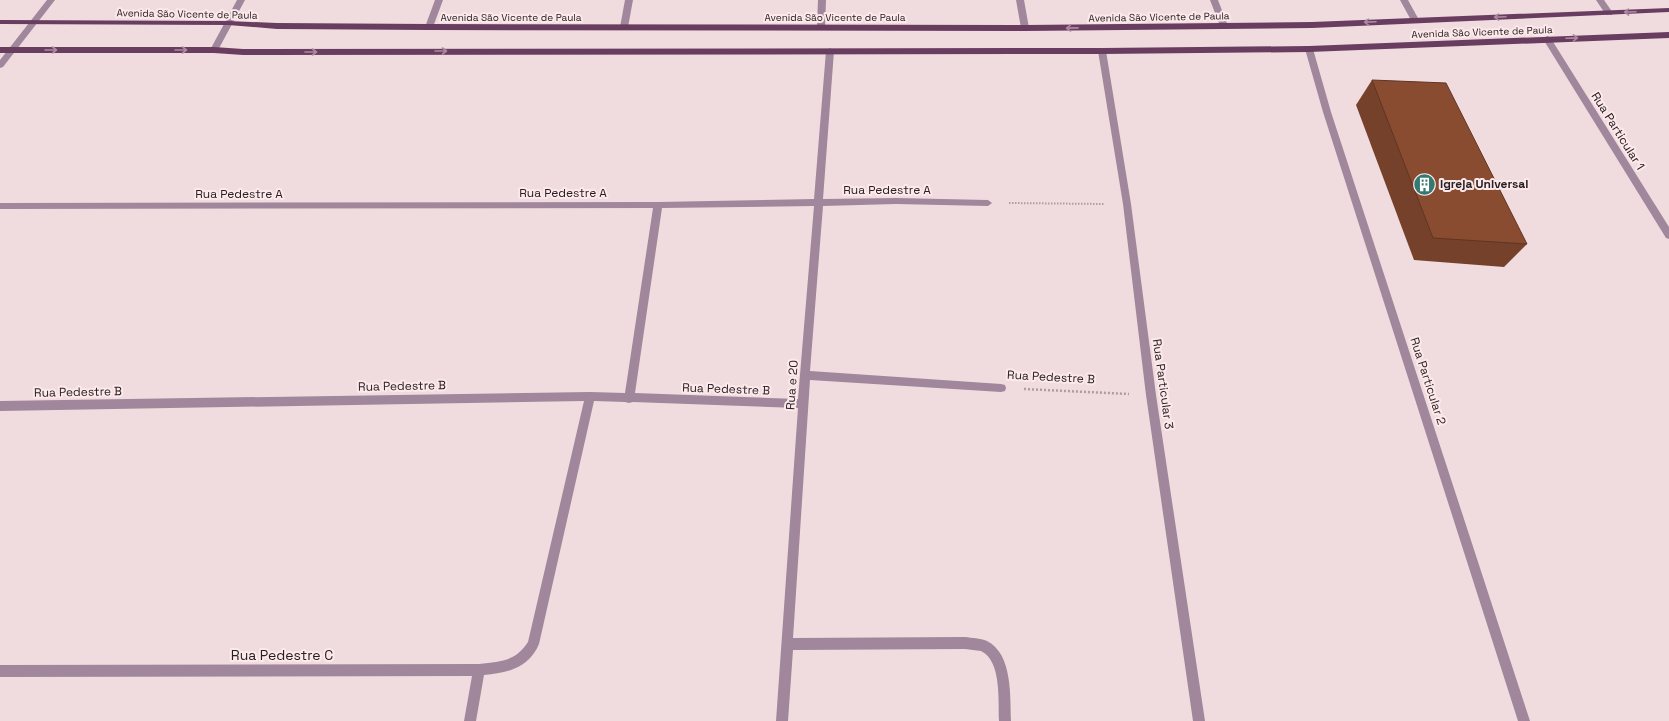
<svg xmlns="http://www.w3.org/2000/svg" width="1669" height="721" viewBox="0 0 1669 721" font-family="'Space Grotesk',sans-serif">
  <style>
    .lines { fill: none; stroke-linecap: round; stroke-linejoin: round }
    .path-far1 { stroke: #ad9d9f; stroke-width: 2; stroke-dasharray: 1.5 1.5; stroke-linecap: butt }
    .path { stroke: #ad9d9f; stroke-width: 2.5; stroke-dasharray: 2 2; stroke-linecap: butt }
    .minor { fill: #a0879b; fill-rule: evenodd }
    .major { fill: #683d60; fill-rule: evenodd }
    .wall { fill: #76412a }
    .building { fill: #894c31; stroke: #603522 }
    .oneway { stroke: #ab8a9f }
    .labels { text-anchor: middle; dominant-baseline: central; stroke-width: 4; stroke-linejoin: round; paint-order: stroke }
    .far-street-label { font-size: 10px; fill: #272021; stroke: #fde9ec }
    .street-label { font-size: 12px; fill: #272021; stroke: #fde9ec }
    .poi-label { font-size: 12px; font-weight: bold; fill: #272021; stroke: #fde9ec; text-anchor: start }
    .near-street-label { font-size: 14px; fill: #272021; stroke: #fde9ec }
  </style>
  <rect width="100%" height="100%" fill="#f0dcdf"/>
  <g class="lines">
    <path class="path-far1" d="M1009,203L1104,204"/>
    <path class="path" d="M1024,389L1129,394"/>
    <g class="minor">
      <path d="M47,0H55L3,67L0,68V60Z"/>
      <path d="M237,0H245L217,52H211L210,50Z"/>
      <path d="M435,0H443L433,27L429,30L425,27Z"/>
      <path d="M625,0H633L628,27L624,30L620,27Z"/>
      <path d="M818,0H826L825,27L821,30L817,27Z"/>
      <path d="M1016,0H1024L1029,28L1028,30H1022L1021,28Z"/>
      <path d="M1210,0H1218L1228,26L1227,28H1221L1220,26Z"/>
      <path d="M1400,0H1408L1419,20L1418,22H1412Z"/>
      <path d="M1596,0H1604L1613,13L1612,15H1606Z"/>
      <path d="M1547,36L1550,37L1669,227V239L1666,238L1543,39Z"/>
      <path d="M1309,46L1313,49L1331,112L1530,721H1518L1323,112L1305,49Z"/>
      <path d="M830,48L834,51L823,199L896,198L988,200L992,203L988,206L896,204L823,206L810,371L1001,384L1005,385L1006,388L1005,391L1001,392L810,380L793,638L965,637C972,638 980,638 987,641C1013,654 1010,697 1011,721H999C998,702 1002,661 981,651C976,650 970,650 965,649L793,650L788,721H776L798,408L633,402L629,403L625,402L594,401L539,644C529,668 507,673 484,675L476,721H464L472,676L0,677V665L479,664C501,661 515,662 528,642L584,401L0,411V401L590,392L625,393L653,208L0,209V203L658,202L814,199L826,51ZM814,206L798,399L635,393L662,208Z"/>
      <path d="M1102,48L1106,51L1131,204L1156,395L1205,721H1193L1146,395L1123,204L1098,51Z"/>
    </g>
    <g class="major">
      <path d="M1669,8V12L1312,28L1025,31L429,30L277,29L228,25L0,24V20L228,21L277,23L429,24L1025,25L1312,22Z"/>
      <path d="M1669,32V38L1309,52L1102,54L243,55L214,53H0V47H214L243,49L1102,48L1309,46Z"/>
    </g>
  </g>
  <path class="wall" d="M1372,80L1527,244L1504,267L1414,260L1356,105Z"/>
  <path class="building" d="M1372,80L1446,83L1527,244L1433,238Z"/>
  <defs><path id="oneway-shaft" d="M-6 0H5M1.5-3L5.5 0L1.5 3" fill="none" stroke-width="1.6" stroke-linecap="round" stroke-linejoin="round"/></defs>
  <g class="oneway">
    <use href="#oneway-shaft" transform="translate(1630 12) rotate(178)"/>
    <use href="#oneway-shaft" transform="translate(1500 17) rotate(178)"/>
    <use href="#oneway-shaft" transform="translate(1370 22) rotate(178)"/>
    <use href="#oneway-shaft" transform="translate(1072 28) rotate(179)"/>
    <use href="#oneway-shaft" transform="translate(1572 38) rotate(-2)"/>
    <use href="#oneway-shaft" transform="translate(51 50)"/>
    <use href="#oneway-shaft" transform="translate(181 50)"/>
    <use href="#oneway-shaft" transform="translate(441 51)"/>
    <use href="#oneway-shaft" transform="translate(311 52)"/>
  </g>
  <defs>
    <symbol id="building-disc" viewBox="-11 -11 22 22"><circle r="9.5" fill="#347a70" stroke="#fde9ec"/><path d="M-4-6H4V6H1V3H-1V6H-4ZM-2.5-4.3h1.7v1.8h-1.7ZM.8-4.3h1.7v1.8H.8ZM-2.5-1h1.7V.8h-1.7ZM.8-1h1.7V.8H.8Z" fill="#fff"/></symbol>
  </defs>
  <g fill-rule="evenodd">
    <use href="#building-disc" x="1412" y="172" width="25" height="25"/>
  </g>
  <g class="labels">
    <g class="far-street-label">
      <text transform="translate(187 14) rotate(1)">Avenida São Vicente de Paula</text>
      <text x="511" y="17">Avenida São Vicente de Paula</text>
      <text x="835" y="17">Avenida São Vicente de Paula</text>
      <text transform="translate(1159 17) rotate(-1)">Avenida São Vicente de Paula</text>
      <text transform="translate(1482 32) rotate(-2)">Avenida São Vicente de Paula</text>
    </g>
    <g class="street-label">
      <text transform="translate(1618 131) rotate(58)">Rua Particular 1</text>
      <text x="887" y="190">Rua Pedestre A</text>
      <text x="563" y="193">Rua Pedestre A</text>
      <text x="239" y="194">Rua Pedestre A</text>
      <text transform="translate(1051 377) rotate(3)">Rua Pedestre B</text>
      <text transform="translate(1428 381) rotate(72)">Rua Particular 2</text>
      <text transform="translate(1163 384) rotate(82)">Rua Particular 3</text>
      <text transform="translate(792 385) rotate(-86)">Rua e 20</text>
      <text transform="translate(402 386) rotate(-1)">Rua Pedestre B</text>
      <text transform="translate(726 389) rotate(2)">Rua Pedestre B</text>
      <text transform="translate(78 392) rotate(-1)">Rua Pedestre B</text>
    </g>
    <g class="poi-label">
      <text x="1440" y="184">Igreja Universal</text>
    </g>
    <g class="near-street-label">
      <text x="282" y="655">Rua Pedestre C</text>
    </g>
  </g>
</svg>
